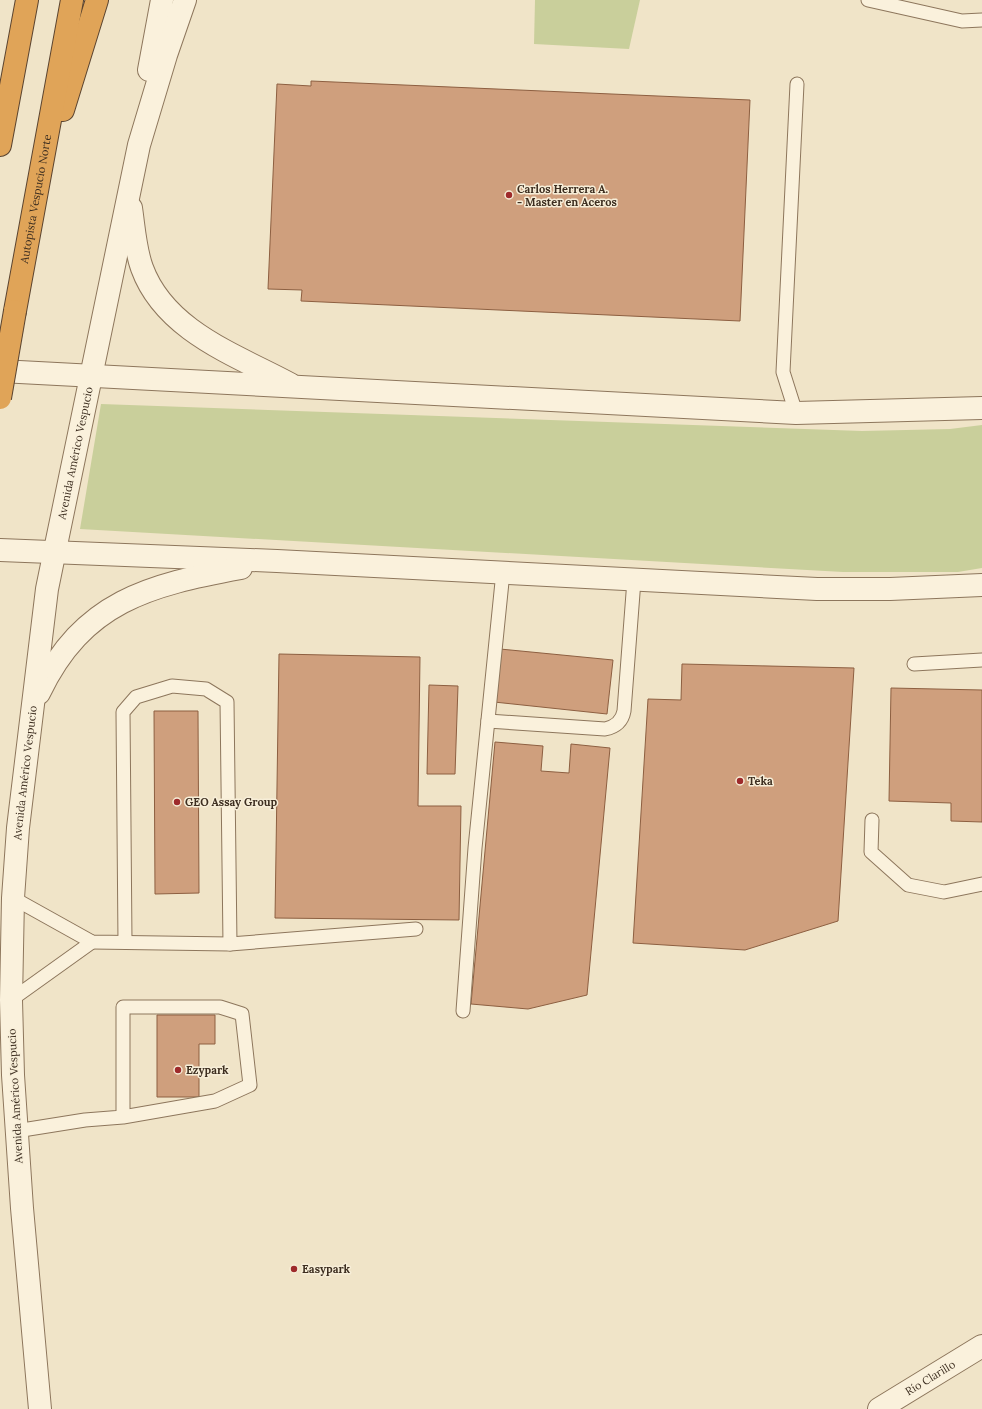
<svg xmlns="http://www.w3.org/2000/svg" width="982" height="1409" viewBox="0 0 982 1409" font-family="Lora,serif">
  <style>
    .green { fill: #c9cf9b }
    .building { fill: #cf9f7d; stroke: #8d5f41 }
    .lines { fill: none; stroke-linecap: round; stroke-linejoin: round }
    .service-casing { stroke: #8d765c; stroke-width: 15 }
    .minor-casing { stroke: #8d765c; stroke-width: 24 }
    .tertiary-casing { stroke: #8d765c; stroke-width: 24 }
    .motorway-casing { stroke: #5b4430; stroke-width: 24 }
    .service { stroke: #faf1dc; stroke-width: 13 }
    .minor { stroke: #faf1dc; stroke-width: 22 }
    .tertiary { stroke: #faf1dc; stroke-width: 22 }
    .motorway { stroke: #e0a458; stroke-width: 22 }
    .motorway-bridge-casing { stroke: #5b4430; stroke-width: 24; stroke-linecap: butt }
    .motorway-bridge { stroke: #e0a458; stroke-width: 22 }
    .poi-dot { fill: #9e2a2b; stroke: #f7eed8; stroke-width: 1.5 }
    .labels { text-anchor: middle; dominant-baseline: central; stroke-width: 3; stroke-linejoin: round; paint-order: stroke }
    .poi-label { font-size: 11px; font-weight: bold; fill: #3d2e20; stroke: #f7eed8; text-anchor: start }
    .street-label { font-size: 11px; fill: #3d2e20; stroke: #f7eed8 }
  </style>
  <rect width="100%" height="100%" fill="#f0e4c8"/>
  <g class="green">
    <path d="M535,0H640L629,49L534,44Z"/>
    <path d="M101,404L862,431L950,429L982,425V568L958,572H843L80,529Z"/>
  </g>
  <g class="building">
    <path d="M311,81L750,100L740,321L301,301L302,290L268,289L277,84L311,86Z"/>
    <path d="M500,649L613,660L607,714L494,702Z"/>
    <path d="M279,654L420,657L418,806H461L459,920L275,918Z"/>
    <path d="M682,664L854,668L838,921L745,950L633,943L648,699L681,700Z"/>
    <path d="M429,685L458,686L455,774H427Z"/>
    <path d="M891,688L982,690V822L951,821V803L889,801Z"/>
    <path d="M154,711H198L199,893L155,894Z"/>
    <path d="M495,742L543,746L541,771L569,773L571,744L610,748L587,995L528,1009L471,1004Z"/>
    <path d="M157,1015H215V1044H199V1097H157Z"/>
  </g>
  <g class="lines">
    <defs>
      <g id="service">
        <path d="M868,0L962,21L982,20"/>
        <path d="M796,413L783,372L797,84"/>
        <path d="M914,664L982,660"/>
        <path d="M488,721L605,729C615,727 622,722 624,711L634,580"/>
        <path d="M872,820L871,852L908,885L944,892L982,884"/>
        <path d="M13,898L92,942L230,944L416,929"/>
        <path d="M125,942L123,712L136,697L172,686L206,689L227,702L230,944"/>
        <path d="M11,1000L92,942"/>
        <path d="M463,1011L475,848L503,572"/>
        <path d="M16,1131L85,1120L123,1117L215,1101L250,1085L242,1014L220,1007H123V1117"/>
      </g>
      <g id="minor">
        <path id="s1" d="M879,1409L982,1346"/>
      </g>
      <g id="tertiary">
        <path d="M149,70L162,0"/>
        <path d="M131,208C134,228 135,249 142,268C165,331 236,355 290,384"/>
        <path d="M0,371L796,413L982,408"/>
        <path d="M0,550L277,561L817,589H890L982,585"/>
        <path d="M39,693C83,601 149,585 241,568"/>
        <path id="s2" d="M40,1409L22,1208L13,1075L11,1000L13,898L18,828L47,589L55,550L139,145L166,55L185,0"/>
      </g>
      <g id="motorway">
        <path d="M63,110L97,0"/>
        <path d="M0,145L27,0"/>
        <path id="s3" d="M15,311L72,0"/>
      </g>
    </defs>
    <use href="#service" class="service-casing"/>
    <use href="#minor" class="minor-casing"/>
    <use href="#tertiary" class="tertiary-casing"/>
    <use href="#motorway" class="motorway-casing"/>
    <use href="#service" class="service"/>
    <use href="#minor" class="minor"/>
    <use href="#tertiary" class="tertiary"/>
    <use href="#motorway" class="motorway"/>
    <defs>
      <path id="motorway-bridge" d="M0,398L15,311"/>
    </defs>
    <use href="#motorway-bridge" class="motorway-bridge-casing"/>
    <use href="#motorway-bridge" class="motorway-bridge"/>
  </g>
  <g class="poi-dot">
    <circle cx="509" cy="195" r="4"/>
    <circle cx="740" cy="781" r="4"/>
    <circle cx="177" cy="802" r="4"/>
    <circle cx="178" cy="1070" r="4"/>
    <circle cx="294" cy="1269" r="4"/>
  </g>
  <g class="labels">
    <g class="poi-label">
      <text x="517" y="189">Carlos Herrera A.<tspan x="517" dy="13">- Master en Aceros</tspan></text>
      <text x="748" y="781">Teka</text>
      <text x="185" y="802">GEO Assay Group</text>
      <text x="186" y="1070">Ezypark</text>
      <text x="302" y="1269">Easypark</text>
    </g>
    <g class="street-label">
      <text stroke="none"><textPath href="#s3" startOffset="114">Autopista Vespucio Norte</textPath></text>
      <text stroke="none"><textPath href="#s2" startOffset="962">Avenida Américo Vespucio</textPath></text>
      <text stroke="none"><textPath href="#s2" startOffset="638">Avenida Américo Vespucio</textPath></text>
      <text transform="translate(15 1096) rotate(-93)">Avenida Américo Vespucio</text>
      <text stroke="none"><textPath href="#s1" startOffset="60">Río Clarillo</textPath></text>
    </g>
  </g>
</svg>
